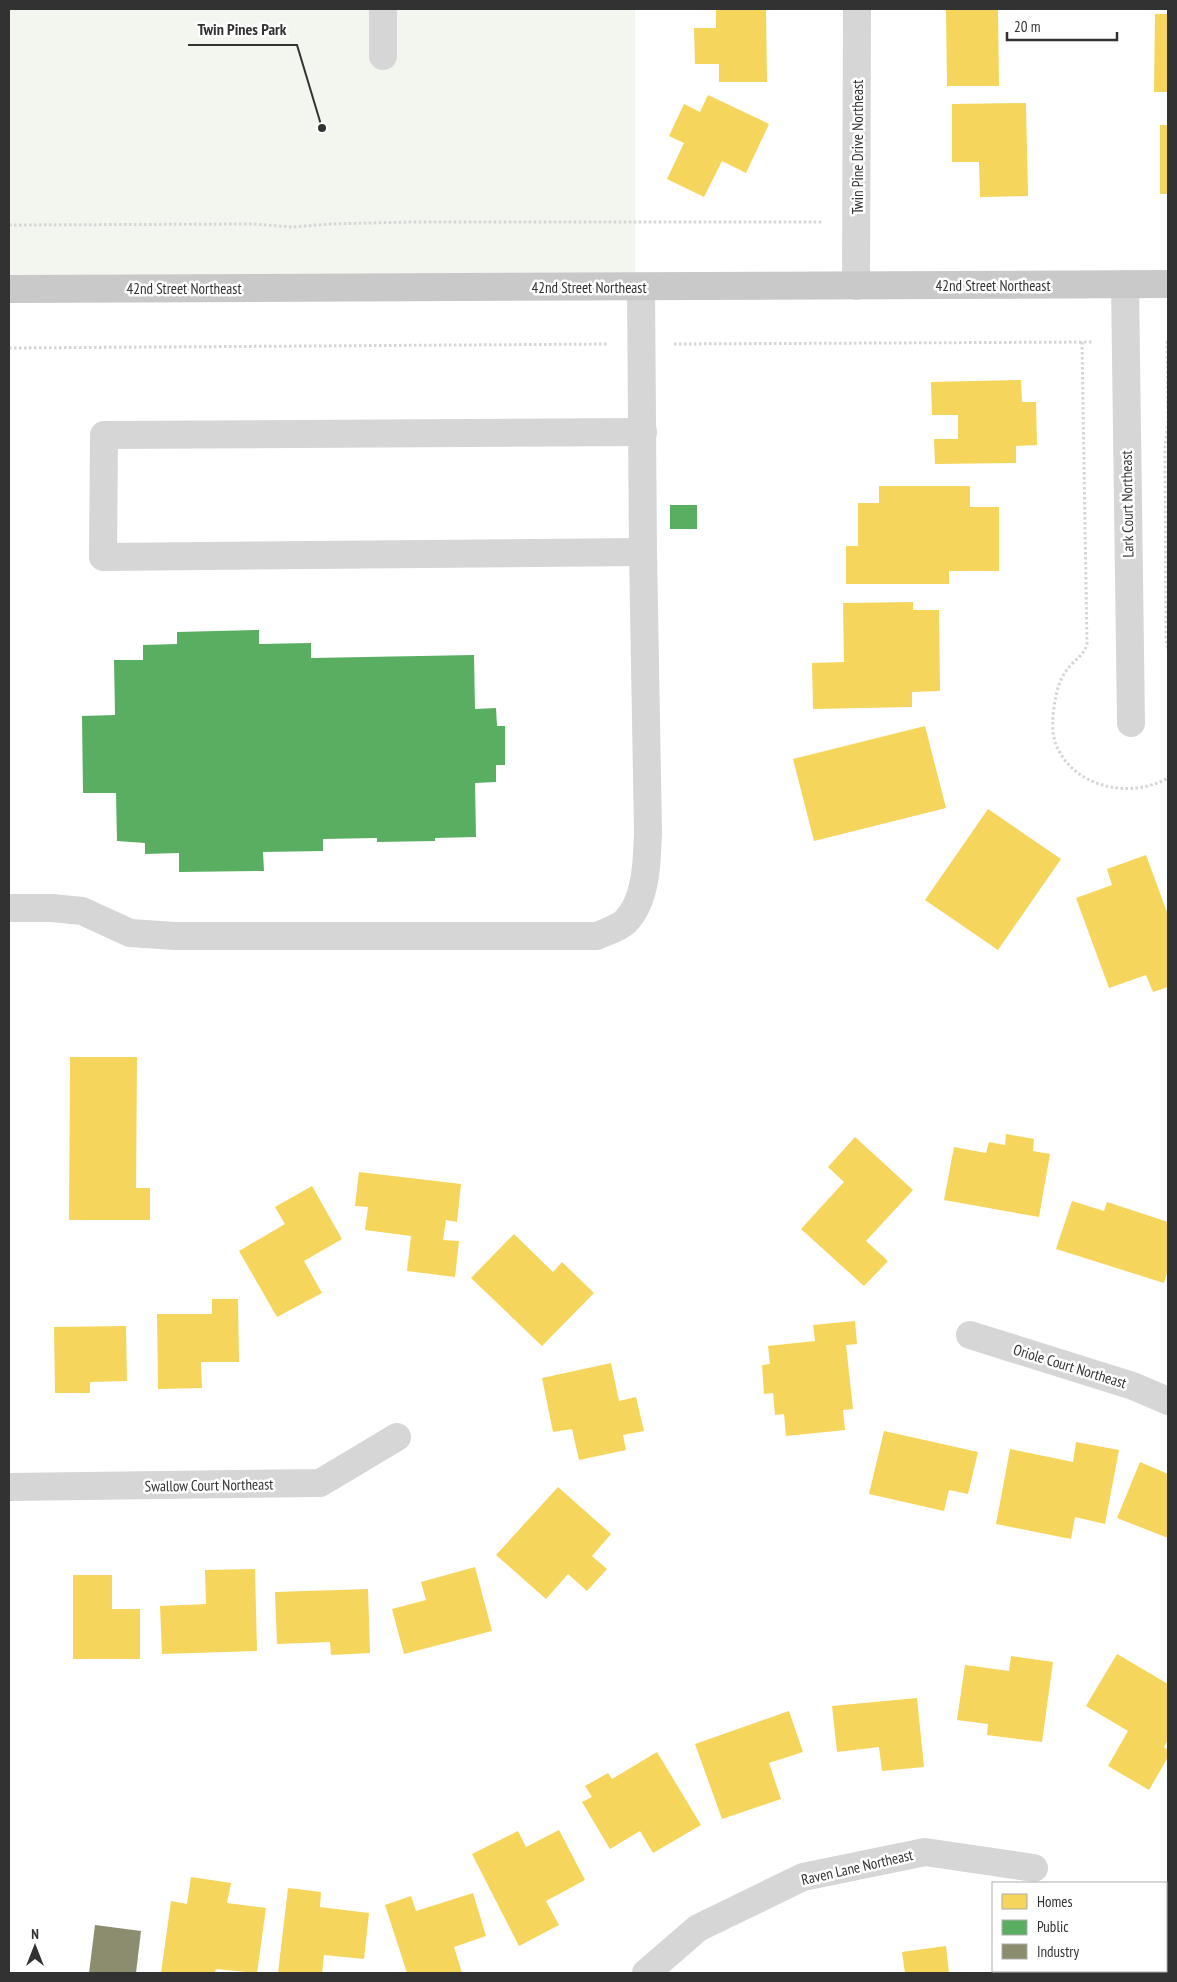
<svg xmlns="http://www.w3.org/2000/svg" width="1177" height="1982" viewBox="0 0 1177 1982" font-family="'PT Sans Narrow',sans-serif">
  <style>
    .green { fill: #f2f6ee }
    .homes { fill: #f6d55c }
    .public { fill: #5aae61 }
    .industry { fill: #8c8c6e }
    .lines { fill: none; stroke-linecap: round; stroke-linejoin: round }
    .path { stroke: #d6d6d6; stroke-width: 3; stroke-dasharray: 2.5 2.5; stroke-linecap: butt }
    .minor { stroke: #d6d6d6; stroke-width: 28 }
    .major { stroke: #c9c9c9; stroke-width: 28 }
    .labels { text-anchor: middle; dominant-baseline: central; stroke-width: 5; stroke-linejoin: round; paint-order: stroke }
    .street-label { font-size: 15px; fill: #323232; stroke: #fff }
    .leader { fill: none; stroke: #323232; stroke-width: 2 }
    .callout-dot { fill: #323232; stroke: #fff; stroke-width: 2 }
    .callout-label { font-size: 16px; text-anchor: middle; font-weight: bold; fill: #323232; stroke: #fff; stroke-width: 5; stroke-linejoin: round; paint-order: stroke }
  </style>
  <rect width="100%" height="100%" fill="#fff"/>
  <path class="green" d="M9,9H635V287L9,289Z"/>
  <g class="homes">
    <path d="M716,9H766L767,82H719V64H695L694,28H716Z"/>
    <path d="M946,9H998L999,86H947Z"/>
    <path d="M1155,14H1168V92H1154Z"/>
    <path d="M708,95L769,124L746,173L722,161L704,197L667,179L684,143L669,136L684,104L700,112Z"/>
    <path d="M1026,103L1028,196L980,197L979,162H952V104Z"/>
    <rect x="1160" y="125" width="8" height="69"/>
    <path d="M1021,380L1022,402H1036L1037,445L1016,446V463L935,464L934,439H958V415H932L931,382Z"/>
    <path d="M879,486H970V507H999V571H949V584H846V546H858V503H879Z"/>
    <path d="M913,602V610H939L940,691L912,692V707L813,709L812,663L844,662L843,603Z"/>
    <path d="M925,726L946,808L814,841L793,759Z"/>
    <path d="M988,809L1061,859L998,950L925,900Z"/>
    <path d="M1146,855L1168,915V987L1153,992L1146,975L1109,988L1076,898L1112,885L1107,869Z"/>
    <path d="M70,1057H137L136,1188H150V1220H69Z"/>
    <path d="M1006,1134L1034,1139L1033,1151L1050,1154L1039,1217L944,1200L954,1147L986,1153L989,1142L1005,1145Z"/>
    <path d="M855,1137L913,1190L866,1241L888,1261L864,1286L801,1229L844,1182L828,1167Z"/>
    <path d="M359,1172L461,1184L457,1222L446,1220L443,1240L459,1241L455,1277L407,1271L411,1236L365,1230L368,1207L355,1206Z"/>
    <path d="M312,1186L342,1239L304,1261L322,1293L277,1317L239,1251L285,1224L275,1207Z"/>
    <path d="M1072,1201L1104,1211L1107,1202L1168,1222V1269L1164,1283L1056,1249Z"/>
    <path d="M514,1234L553,1272L562,1262L594,1293L542,1346L471,1278Z"/>
    <path d="M212,1299H238L239,1362H201L202,1388L158,1389L157,1314H212Z"/>
    <path d="M855,1321L857,1344L846,1345L853,1409L843,1410L845,1430L786,1436L784,1414L775,1415L773,1393L764,1394L762,1365L770,1364L768,1346L815,1341L813,1325Z"/>
    <path d="M126,1326L127,1381L90,1382V1393H55L54,1327Z"/>
    <path d="M611,1363L619,1401L636,1397L644,1431L623,1435L626,1450L579,1460L572,1429L553,1432L542,1378Z"/>
    <path d="M884,1431L978,1452L968,1494L949,1490L944,1511L869,1494Z"/>
    <path d="M1076,1442L1119,1450L1105,1524L1075,1517L1071,1539L996,1524L1010,1449L1073,1462Z"/>
    <path d="M1140,1462L1168,1474V1538L1117,1518Z"/>
    <path d="M558,1487L611,1534L592,1556L607,1569L587,1591L568,1574L546,1599L496,1555Z"/>
    <path d="M475,1567L492,1631L404,1654L392,1609L426,1600L421,1582Z"/>
    <path d="M255,1569L257,1651L162,1654L160,1606L206,1604L205,1570Z"/>
    <path d="M73,1575H112V1609H140V1659H73Z"/>
    <path d="M368,1589L370,1653L331,1655L330,1642L277,1644L275,1592Z"/>
    <path d="M1117,1654L1168,1684V1740L1164,1747L1168,1750V1757L1149,1790L1108,1766L1128,1731L1086,1706Z"/>
    <path d="M1011,1656L1053,1662L1042,1742L987,1735L988,1724L957,1720L965,1665L1009,1671Z"/>
    <path d="M917,1698L924,1767L882,1771L879,1747L837,1752L832,1706Z"/>
    <path d="M789,1711L803,1752L769,1763L781,1799L722,1819L695,1744Z"/>
    <path d="M657,1752L701,1825L653,1853L640,1831L610,1849L582,1802L592,1797L585,1786L608,1773L612,1779Z"/>
    <path d="M559,1830L585,1880L546,1901L559,1925L519,1946L472,1854L518,1831L526,1847Z"/>
    <path d="M191,1877L231,1883L227,1903L266,1908L257,1973L216,1969L215,1973H161L171,1901L187,1904Z"/>
    <path d="M288,1888L321,1892L320,1907L369,1913L364,1959L324,1955L322,1973H278Z"/>
    <path d="M473,1893L486,1936L454,1947L462,1973H407L385,1905L411,1896L416,1911Z"/>
    <path d="M946,1946L949,1973H905L902,1952Z"/>
  </g>
  <g class="public">
    <rect x="670" y="505" width="27" height="24"/>
    <path d="M259,630V644L311,643V658L474,655L475,709L496,708L497,726H505V765H496V782L475,783L476,837L435,838V841L377,842V838L323,839V851L263,852L264,871L179,872V853L145,854V843L117,841L116,793H83L82,716L115,715L114,660H143V645L177,644V632Z"/>
  </g>
  <path class="industry" d="M95,1925L141,1931L136,1973H89Z"/>
  <g class="lines">
    <g class="path">
      <path d="M9,225L254,224L292,227L330,224L410,222H823"/>
      <path d="M1167,341L1168,422L1165,446L1166,640L1168,650"/>
      <path d="M1082,342L1087,644C1084,655 1077,658 1071,665C1063,673 1058,685 1056,696C1053,710 1051,728 1055,742C1071,787 1129,800 1168,778"/>
      <path d="M674,344L1093,342"/>
      <path d="M9,348L608,344"/>
    </g>
    <g class="minor">
      <path d="M383,56V9"/>
      <path d="M1125,284L1131,723"/>
      <path d="M856,286L857,9"/>
      <path d="M643,432L104,435L103,557L643,552"/>
      <path d="M9,908H52L82,911L130,933L175,936H597C605,932 619,928 625,922C647,901 647,859 648,832L643,552L641,287"/>
      <path d="M970,1335L1133,1386L1168,1401"/>
      <path d="M9,1487L320,1483L397,1437"/>
      <path d="M646,1973L698,1928L803,1877L925,1852L1034,1868"/>
    </g>
    <path class="major" d="M9,289L1168,284"/>
  </g>
  <g class="labels">
    <g class="street-label">
      <text transform="translate(857 147) rotate(-90)">Twin Pine Drive Northeast</text>
      <text x="993" y="285">42nd Street Northeast</text>
      <text x="589" y="287">42nd Street Northeast</text>
      <text x="184" y="288">42nd Street Northeast</text>
      <text transform="translate(1127 504) rotate(-91)">Lark Court Northeast</text>
      <text transform="translate(1070 1366) rotate(17)">Oriole Court Northeast</text>
      <text transform="translate(209 1485) rotate(-1)">Swallow Court Northeast</text>
      <text transform="translate(857 1867) rotate(-13)">Raven Lane Northeast</text>
    </g>
  </g>
  <path class="leader" d="M322 128L297 45H188"/>
  <circle class="callout-dot" cx="322" cy="128" r="5"/>
  <g class="callout-label">
    <text x="242" y="35">Twin Pines Park</text>
  </g>
  <rect width="1177" height="1982" fill="none" stroke="#323232" stroke-width="20"/>
  <rect x="992" y="1882" width="175" height="90" fill="#ffffff" stroke="#adadad"/>
  <rect x="1002" y="1894" width="25" height="15" fill="#f6d55c" stroke="#adadad"/>
  <text x="1037" y="1907" font-size="15" fill="#323232">Homes</text>
  <rect x="1002" y="1920" width="25" height="15" fill="#5aae61" stroke="#adadad"/>
  <text x="1037" y="1932" font-size="15" fill="#323232">Public</text>
  <rect x="1002" y="1944" width="25" height="15" fill="#8c8c6e" stroke="#adadad"/>
  <text x="1037" y="1957" font-size="15" fill="#323232">Industry</text>
  <g transform="translate(35 1947)" stroke="#ffffff" stroke-width="4" paint-order="stroke">
  <path d="M0-4L9 19L0 12L-9 19Z" fill="#323232"/>
  <text y="-8" font-size="14" font-weight="bold" text-anchor="middle" fill="#323232">N</text>
  </g>
  <path d="M1007 32v8h110v-8" fill="none" stroke="#323232" stroke-width="2.5"/>
  <text x="1014" y="32" font-size="15" fill="#323232" stroke="#ffffff" stroke-width="4" paint-order="stroke">20 m</text>
</svg>
